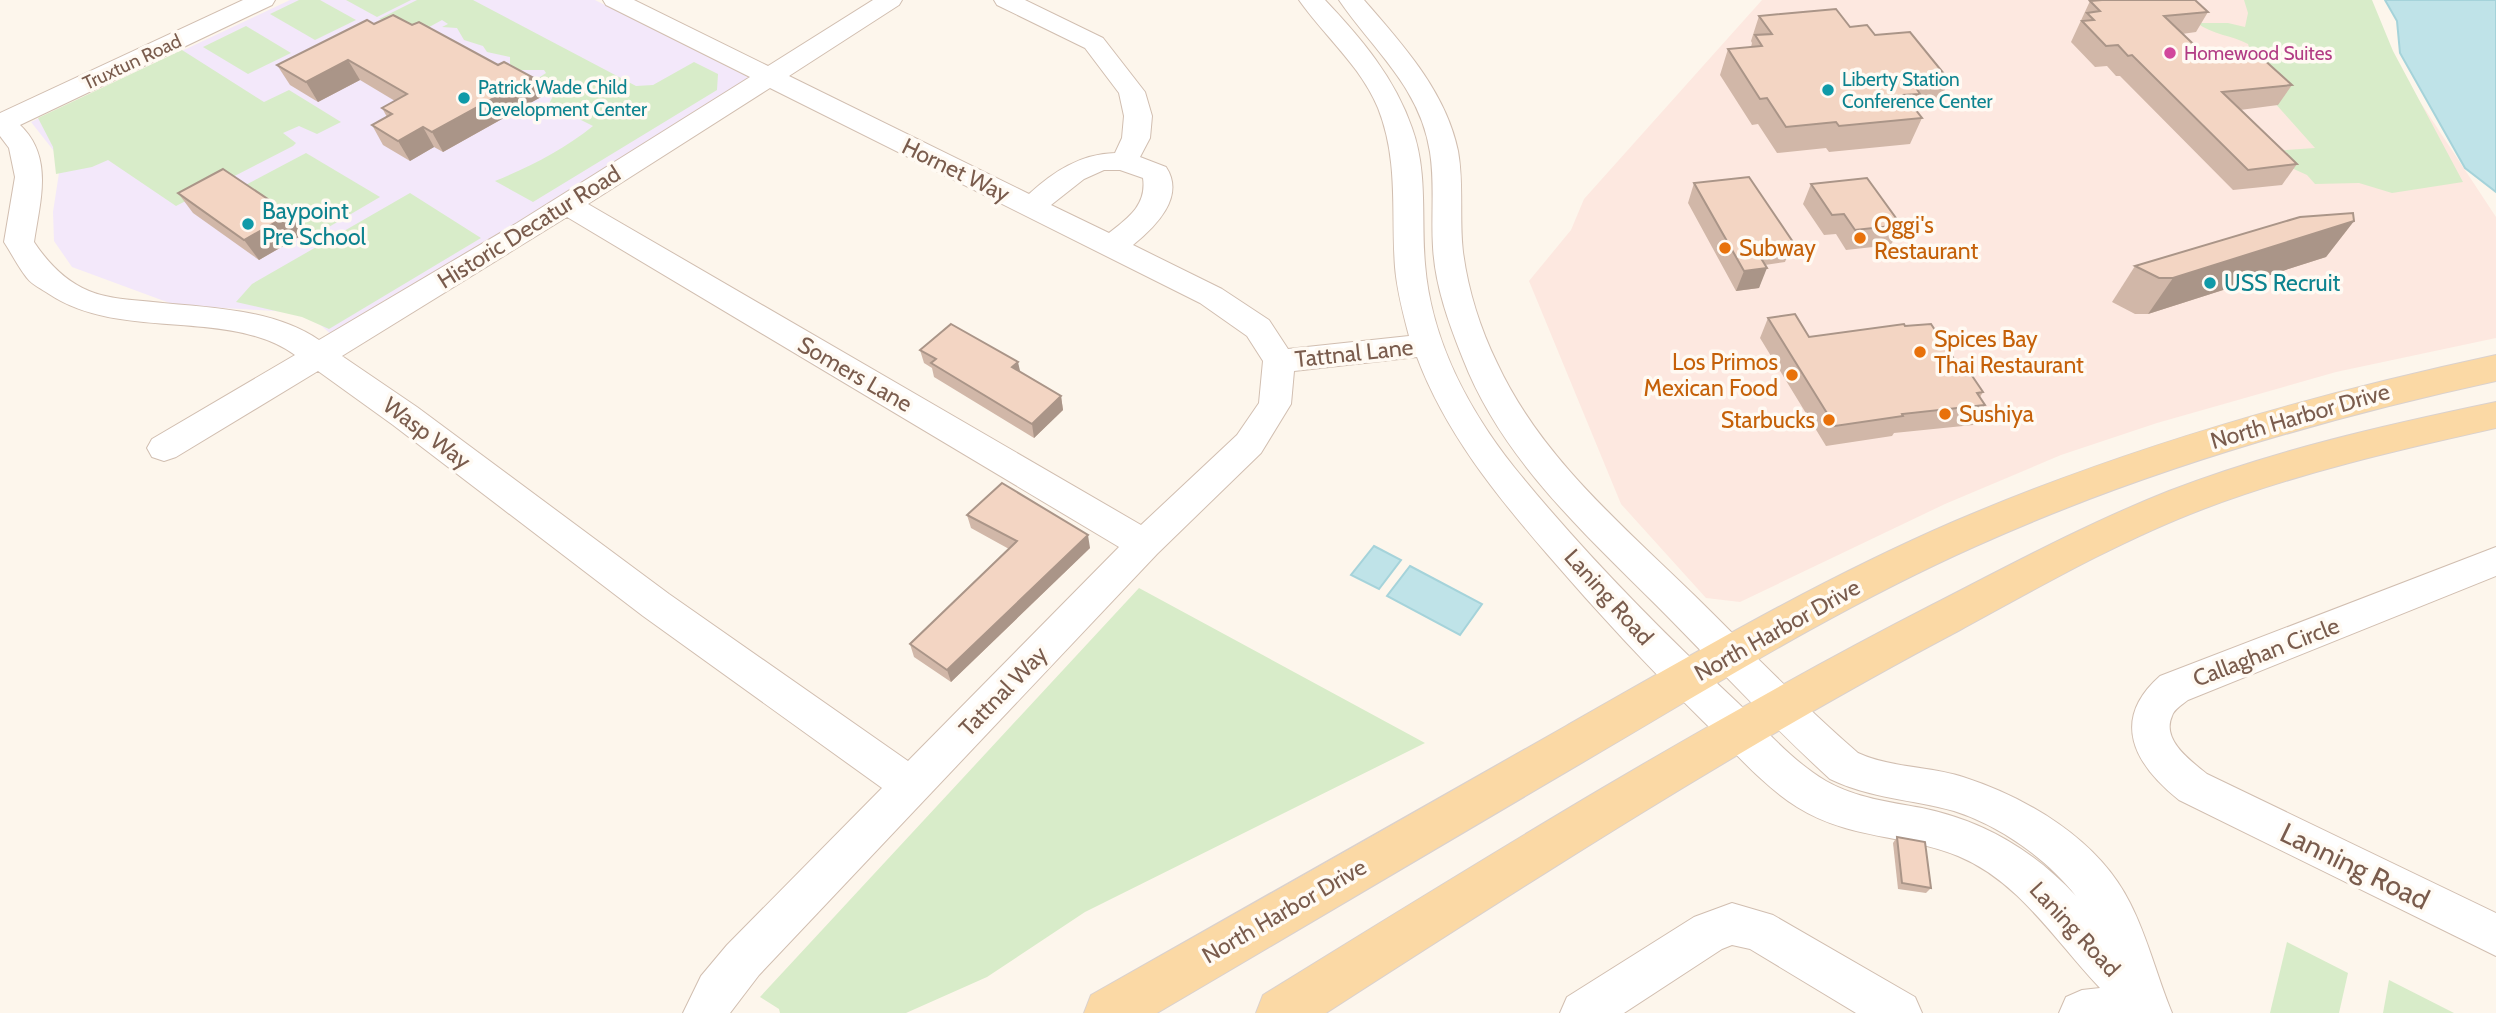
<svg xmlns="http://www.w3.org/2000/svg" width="2496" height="1013" viewBox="0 0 2496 1013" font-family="Cabin,sans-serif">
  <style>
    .commercial { fill: #fde8e0 }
    .education { fill: #f3e8fa }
    .green { fill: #d8ecc9 }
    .water { fill: #bfe3e8; stroke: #a5d3da; stroke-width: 2 }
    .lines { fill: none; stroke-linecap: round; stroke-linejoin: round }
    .minor-casing { stroke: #d1beb0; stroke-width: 2 }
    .major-casing { stroke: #dad1cd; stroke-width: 2 }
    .minor { fill: #fff; fill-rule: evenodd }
    .major { fill: #fbd9a5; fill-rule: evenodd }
    .wall { fill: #d1b7a8 }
    .shaded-wall { fill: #aa9588 }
    .building { fill: #f3d5c3; stroke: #aa9588; stroke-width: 2 }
    .hotel-dot { fill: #d1479c; stroke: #fffaf3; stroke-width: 2.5 }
    .culture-dot { fill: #0f9aa8; stroke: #fffaf3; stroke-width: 2.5 }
    .food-dot { fill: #e8710a; stroke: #fffaf3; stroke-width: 2.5 }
    .labels { text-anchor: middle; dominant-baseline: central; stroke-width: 7; stroke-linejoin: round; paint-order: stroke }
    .far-hotel-label { font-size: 19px; fill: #b23c85; stroke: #fffaf3; text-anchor: start }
    .far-street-label { font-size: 19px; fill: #7a5c4d; stroke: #fffaf3 }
    .far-culture-label { font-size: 19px; fill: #0d838f; stroke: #fffaf3; text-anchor: start }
    .street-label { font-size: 23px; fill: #7a5c4d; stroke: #fffaf3 }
    .culture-label { font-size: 23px; fill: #0d838f; stroke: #fffaf3; text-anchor: start }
    .food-label { font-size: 23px; fill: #c56008; stroke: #fffaf3; text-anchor: start }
    .near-street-label { font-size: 28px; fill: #7a5c4d; stroke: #fffaf3 }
  </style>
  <rect width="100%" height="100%" fill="#fdf6ec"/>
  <path class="commercial" d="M1762,0H2353L2496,217V338L2336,372L2157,423L2061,455L1945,504L1740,602L1706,598L1621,504L1529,281L1571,230L1584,199Z"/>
  <path class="education" d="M290,0H595L752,79L333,336L307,313L175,305L72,267L54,241L53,212L61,160L31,122Z"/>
  <g class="green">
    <path d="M299,0H320L356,20L315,40L270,14Z"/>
    <path d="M346,0H411L377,17Z"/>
    <path d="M417,0H473L636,86L653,85L694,62L718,74L717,90L533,202L495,181C530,167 563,150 593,126L549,104L553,96L515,79L540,77L546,73L544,70H519L510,64V57L487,52L483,46L464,40L457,28L442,27L448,24L442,20L422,31L379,19Z"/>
    <path d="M2244,0H2372L2393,51L2463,182L2392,193L2359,183L2315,184L2307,175L2285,165L2273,151L2315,148L2248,73L2254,63L2248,44C2231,35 2213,35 2197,23H2228L2245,27L2248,13Z"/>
    <path d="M246,26L291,53L248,74L203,47Z"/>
    <path d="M182,50L264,102L289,90L341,122L317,134L299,126L283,133L296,143L293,146L176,206L108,160L92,167L56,174L53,147L38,118Z"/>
    <path d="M306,153L380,197L310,238L238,189Z"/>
    <path d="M410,193L481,238L329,329L302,317L236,302L252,284Z"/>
    <path d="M1139,588L1425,743L1085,912L987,977L906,1013H780L779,1009L760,997Z"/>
    <path d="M2287,942L2348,973L2339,1013H2270Z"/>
    <path d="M2389,980L2454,1013H2383Z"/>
  </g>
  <g class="water">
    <path d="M2385,0H2496V192L2465,168L2400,53L2397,21Z"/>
    <path d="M1374,546L1401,560L1379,589L1351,575Z"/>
    <path d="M1410,566L1482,604L1460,635L1387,596Z"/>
  </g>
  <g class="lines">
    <defs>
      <g id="minor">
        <path d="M243,0H275L272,5L20,125C54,157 40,201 34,242C48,263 65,281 89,291C108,299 133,300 153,302C208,308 272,308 319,340L517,223L750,77L606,5L603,0H634L768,66L873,0H902L899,5L789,76L1029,194C1053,172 1080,154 1115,153L1122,138L1124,116L1119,93L1085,48L997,5L994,0H1025L1103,38L1145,92L1152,116L1150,138L1140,157L1166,167C1186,197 1155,227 1133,245L1222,289L1269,320L1288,349L1409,336C1403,313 1397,291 1395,267C1391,212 1399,161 1378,108C1360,65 1325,37 1299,0H1325C1361,38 1395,78 1412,128C1428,172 1421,218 1425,264C1431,339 1468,409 1514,467C1582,551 1659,629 1738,703C1766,730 1792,761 1826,781C1856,798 1889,802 1922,808C1984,821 2033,850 2076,896C2047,859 1999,825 1954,811C1911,799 1872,799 1830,779C1774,728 1722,672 1669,618C1593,541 1503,463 1463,359C1449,324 1435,286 1433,247C1431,216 1435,183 1430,152C1420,87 1373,50 1339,0H1364C1403,45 1446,92 1458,151C1464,184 1459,219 1463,252C1468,290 1480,328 1497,363C1540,456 1622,525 1694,595C1748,648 1801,704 1858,753C1891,768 1929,766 1963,777C2028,798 2099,840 2130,903C2148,938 2157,977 2172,1013H2059L2066,997L2082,990L2100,988C2056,942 2019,881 1958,856C1904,834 1850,840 1797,807C1761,784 1733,750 1703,721C1649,668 1597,612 1548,555C1496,495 1445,432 1417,357L1294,371L1291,404L1261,453L1157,554L759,975L730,1013H683L701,976L727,945L882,788L643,616L393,425L318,371L176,457L164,461L152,457L147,448L152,439L295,355C228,307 121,342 49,294C42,289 32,285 27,278C18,267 12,254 4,242L15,177L9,148L0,136V113ZM770,88L1200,303L1247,336L1263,361L1259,403L1237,435L1141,525L588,204ZM1104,170H1120L1143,178C1147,205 1128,218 1109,233L1051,205L1084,179ZM567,217L1119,547L908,761L669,594L417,407L342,356Z"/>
        <path d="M2496,547V576L2188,700C2183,704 2174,709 2172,716C2161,740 2191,761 2207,774L2496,913V956L2179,800C2134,764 2110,720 2160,676Z"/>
        <path d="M1732,903L1773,915L1915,997L1922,1013H1856L1750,949L1732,945L1722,949L1624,1013H1560L1567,997L1694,917Z"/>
      </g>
      <g id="major">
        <path d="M2496,355V381C2317,420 2143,471 1976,546C1846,604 1724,679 1602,751C1453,838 1305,926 1157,1013H1084L1091,995C1250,906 1408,816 1566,726C1693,654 1819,580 1953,522C2128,447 2310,395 2496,355Z"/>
        <path d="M2496,402V428C2397,450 2298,473 2203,509C2119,541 2039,587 1960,630C1742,745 1534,879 1326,1013H1256L1263,995C1483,859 1702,723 1932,605C2010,565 2088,523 2169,491C2275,450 2386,425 2496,402Z"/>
      </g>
    </defs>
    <use href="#minor" class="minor-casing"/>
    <use href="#major" class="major-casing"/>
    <use href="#minor" class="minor"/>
    <use href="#major" class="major"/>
  </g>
  <g class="wall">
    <path d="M2094,0H2195L2208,12L2196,32L2182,34L2212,62L2292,85L2278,105L2240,110L2297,164L2282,185L2233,190L2120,76H2116L2107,66L2095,67L2071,42L2090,1Z"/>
    <path d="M1759,16L1850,27L1875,35L1949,80L1938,106L1914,108L1922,118L1910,144L1829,152L1826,148L1777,153L1758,124L1752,125L1720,75L1728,49L1751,47L1752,43L1751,41Z"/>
    <path d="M374,24L541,97L443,152L434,147L410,161L383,145L372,125L387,117L382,108L395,101L360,80L318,102L290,85L277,65Z"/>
    <path d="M1694,183L1793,242L1785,262L1765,265L1759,288L1736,291L1688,203Z"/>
    <path d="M1811,184L1901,225L1891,245L1846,250L1836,234L1824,235L1803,204Z"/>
    <path d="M178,193L290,214L304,234L259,260L193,213Z"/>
    <path d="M2354,221L2326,257L2148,314H2135L2112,302L2135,266Z"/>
    <path d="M1768,318L1809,337L1905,326L1956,362L1983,392L1980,397L1985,405L1973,425L1894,433L1892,436L1826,446L1760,338Z"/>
    <path d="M920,350L1020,372L1061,396L1063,410L1034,438L934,377L932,368L924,363Z"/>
    <path d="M967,515L1090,548L951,682L914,657L910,644L1009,549L971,528Z"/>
    <path d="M1897,837L1931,888L1926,893L1898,889L1893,843Z"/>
  </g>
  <g class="shaded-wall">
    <path d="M348,60L360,80L318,102L306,82Z"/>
    <path d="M532,77L541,97L443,152L432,132Z"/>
    <path d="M423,127L434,147L410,161L398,141Z"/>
    <path d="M290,214L304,234L259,260L244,240Z"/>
    <path d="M2354,221L2326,257L2148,314L2173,278Z"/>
    <path d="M1767,268L1759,288L1736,291L1744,271Z"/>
    <path d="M1018,362L1021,375L1012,367Z"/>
    <path d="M1061,396L1063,410L1034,438L1032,424Z"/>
    <path d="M1088,535L1090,548L951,682L947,670Z"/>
  </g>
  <g class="building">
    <path d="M2102,0H2195L2208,12L2164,16L2212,62L2261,57L2292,85L2222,92L2297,164L2248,170L2132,55L2128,56L2118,45L2106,46L2082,21L2094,20L2087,13L2100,11L2090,1Z"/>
    <path d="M1836,9L1850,27L1867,25L1875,35L1910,32L1949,80L1913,83L1920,94L1904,95L1922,118L1839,126L1836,122L1786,127L1767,98L1760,99L1728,49L1762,46L1755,35L1772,34L1759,16Z"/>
    <path d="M393,15L412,25L419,22L498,65L504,62L532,77L432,132L423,127L398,141L372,125L392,114L382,108L407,94L348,60L306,82L277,65L367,20L374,24Z"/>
    <path d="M223,169L290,214L244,240L178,193Z"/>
    <path d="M1749,177L1793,242L1754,247L1767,268L1744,271L1694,183Z"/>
    <path d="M1867,178L1901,225L1855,230L1844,214L1832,215L1811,184Z"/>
    <path d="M2353,213L2354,221L2173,278H2159L2135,266L2300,217Z"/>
    <path d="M1795,314L1809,337L1904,324L1905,326L1931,324L1956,362L1962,361L1983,392L1977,393L1985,405L1902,414L1903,416L1835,426L1768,318Z"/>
    <path d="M951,324L1018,362L1012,367L1061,396L1032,424L931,363L936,359L920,350Z"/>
    <path d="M1002,483L1088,535L947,670L910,644L1017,541L967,515Z"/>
    <path d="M1897,837L1925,842L1931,888L1902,883Z"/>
  </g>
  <circle class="hotel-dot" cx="2170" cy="53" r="7"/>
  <g class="culture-dot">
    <circle cx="1828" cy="90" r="7"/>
    <circle cx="464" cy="98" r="7"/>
    <circle cx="248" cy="224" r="7"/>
    <circle cx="2210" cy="283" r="7"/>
  </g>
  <g class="food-dot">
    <circle cx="1860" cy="238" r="7"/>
    <circle cx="1725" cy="248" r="7"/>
    <circle cx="1920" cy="352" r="7"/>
    <circle cx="1792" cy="375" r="7"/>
    <circle cx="1945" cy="414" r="7"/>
    <circle cx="1829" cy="420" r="7"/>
  </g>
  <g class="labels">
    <g class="far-hotel-label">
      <text x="2184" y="53">Homewood Suites</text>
    </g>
    <g class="far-street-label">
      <text transform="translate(132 62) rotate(-25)">Truxtun Road</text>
    </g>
    <g class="far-culture-label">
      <text x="1842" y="79">Liberty Station<tspan x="1842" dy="22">Conference Center</tspan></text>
      <text x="478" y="87">Patrick Wade Child<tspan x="478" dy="22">Development Center</tspan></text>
    </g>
    <g class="street-label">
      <text transform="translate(956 170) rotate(26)">Hornet Way</text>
      <text transform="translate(529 227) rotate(-32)">Historic Decatur Road</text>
      <text transform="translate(1354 353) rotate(-6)">Tattnal Lane</text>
      <text transform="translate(855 374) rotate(30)">Somers Lane</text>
      <text transform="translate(2300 416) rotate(-16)">North Harbor Drive</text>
      <text transform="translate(427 433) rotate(37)">Wasp Way</text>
      <text transform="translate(1609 597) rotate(48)">Laning Road</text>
      <text transform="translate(1777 630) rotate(-29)">North Harbor Drive</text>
      <text transform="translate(2266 652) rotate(-21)">Callaghan Circle</text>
      <text transform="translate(1003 691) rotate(-46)">Tattnal Way</text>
      <text transform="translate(1284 911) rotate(-30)">North Harbor Drive</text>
      <text transform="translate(2075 929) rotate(47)">Laning Road</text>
    </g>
    <g class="culture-label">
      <text x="262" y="211">Baypoint<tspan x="262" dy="26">Pre School</tspan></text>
      <text x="2224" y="283">USS Recruit</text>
    </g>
    <g class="food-label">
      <text x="1874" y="225">Oggi's<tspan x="1874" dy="26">Restaurant</tspan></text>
      <text x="1739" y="248">Subway</text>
      <text x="1934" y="339">Spices Bay<tspan x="1934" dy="26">Thai Restaurant</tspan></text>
      <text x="1778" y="362" text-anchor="end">Los Primos<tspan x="1778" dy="26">Mexican Food</tspan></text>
      <text x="1959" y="414">Sushiya</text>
      <text x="1815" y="420" text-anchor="end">Starbucks</text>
    </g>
    <g class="near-street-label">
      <text transform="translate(2355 866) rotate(26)">Lanning Road</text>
    </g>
  </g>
</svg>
